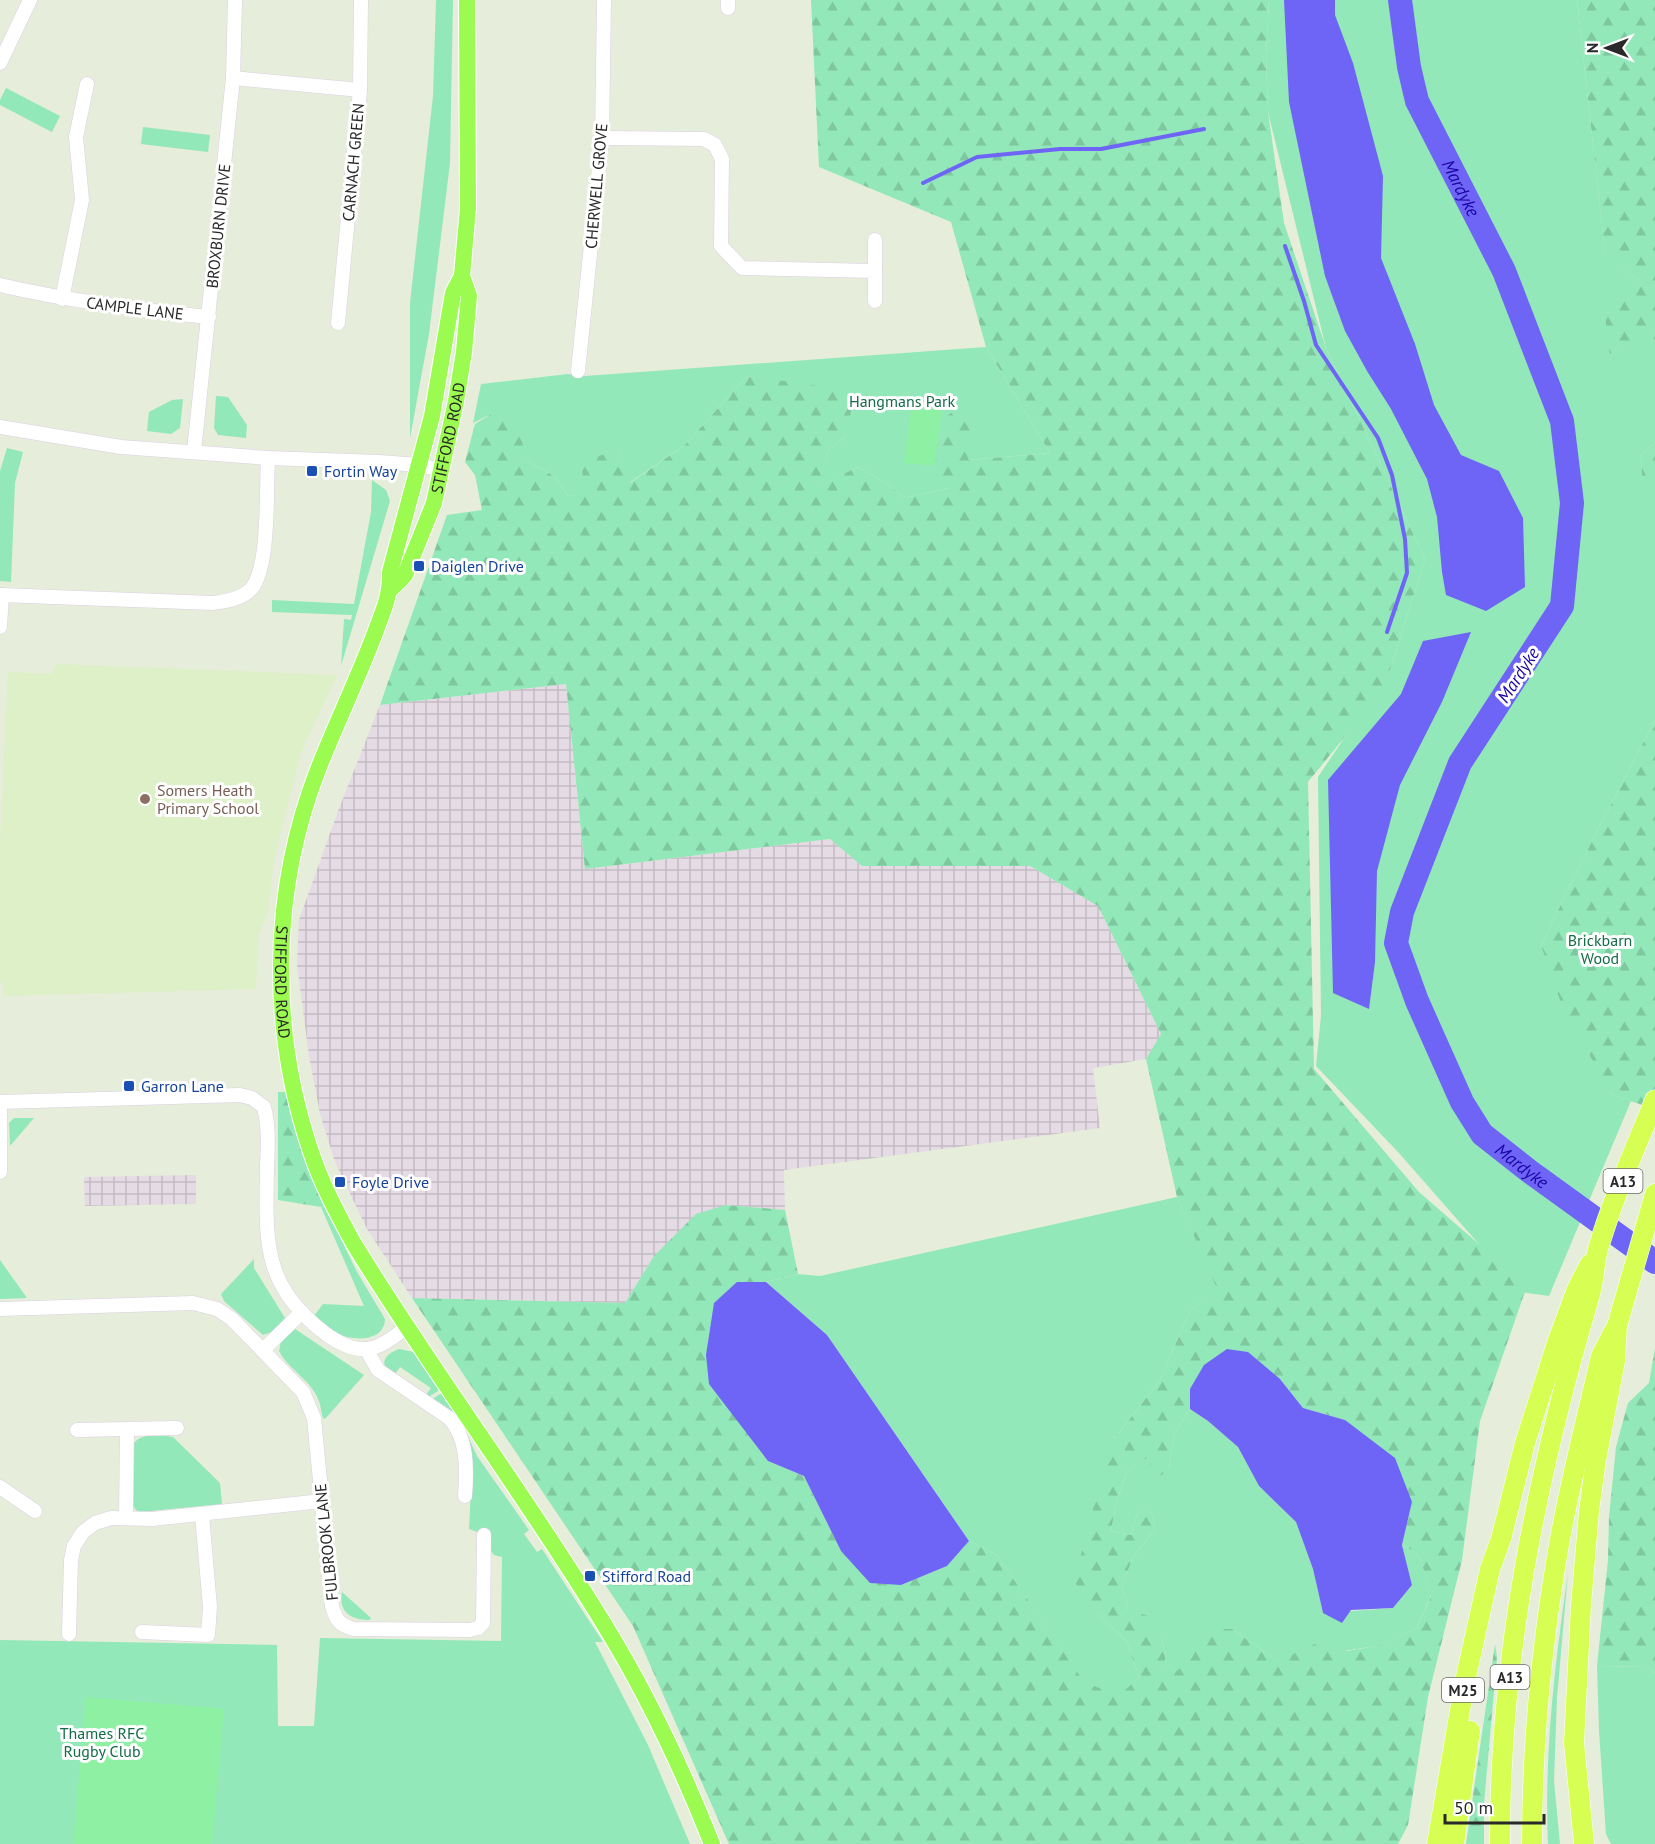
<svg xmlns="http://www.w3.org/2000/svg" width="1655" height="1844" viewBox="0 0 1655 1844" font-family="'PT Sans',sans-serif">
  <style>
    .industrial { fill: url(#industrial-grid) }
    .education { fill: #ddf0c8 }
    .grass { fill: #92e8b9 }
    .forest { fill: url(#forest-firs); fill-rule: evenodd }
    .pitch { fill: #8df0a3 }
    .water { fill: #6e65f7 }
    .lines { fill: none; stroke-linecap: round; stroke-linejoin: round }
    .stream { stroke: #6e65f7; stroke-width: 4 }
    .river { stroke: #6e65f7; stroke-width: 24 }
    .minor-casing { stroke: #dccfe4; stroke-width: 15 }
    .major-casing { stroke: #fff; stroke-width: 18 }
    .highway-casing { stroke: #fff; stroke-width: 21 }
    .minor { stroke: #fff; stroke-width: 14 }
    .major { stroke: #9bfb51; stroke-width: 16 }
    .highway { stroke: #d7ff53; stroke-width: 20 }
    .transit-dot { fill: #1a4fb4; stroke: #fff; stroke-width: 2 }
    .education-dot { fill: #8d6e63; stroke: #fff; stroke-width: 2 }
    .labels { text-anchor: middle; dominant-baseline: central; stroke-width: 6; stroke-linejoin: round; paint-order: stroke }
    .shield { fill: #fff; stroke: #696969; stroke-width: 1.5 }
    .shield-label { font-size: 15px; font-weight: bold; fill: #292929 }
    .street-label { font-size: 16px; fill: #292929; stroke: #fff }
    .park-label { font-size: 16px; fill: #146b48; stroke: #fff }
    .transit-label { font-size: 16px; fill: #164399; stroke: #fff; text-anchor: start }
    .education-label { font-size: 16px; fill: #785e54; stroke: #fff; text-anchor: start }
    .water-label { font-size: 18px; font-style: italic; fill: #1b04a3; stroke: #fff }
  </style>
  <defs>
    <pattern id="industrial-grid" width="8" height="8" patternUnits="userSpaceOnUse" patternTransform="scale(1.5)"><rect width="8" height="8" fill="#e5dbe4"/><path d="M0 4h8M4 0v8" fill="none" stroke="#c4bcc4"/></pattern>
    <pattern id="forest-firs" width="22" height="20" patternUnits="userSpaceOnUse" patternTransform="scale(1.5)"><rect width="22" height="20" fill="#92e8b9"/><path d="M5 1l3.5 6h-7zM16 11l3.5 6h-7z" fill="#7ec79f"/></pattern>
  </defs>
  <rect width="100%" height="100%" fill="#e6edda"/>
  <g class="industrial">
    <path d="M566,684L585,869L830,839L862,866H1030L1098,906L1161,1034L1146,1059L1093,1068L1100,1128L784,1170L785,1210L726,1205L654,1256L625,1303L412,1298L367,1229L335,1162L320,1114L309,1056L297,964L299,920L338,811L380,705Z"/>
    <path d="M196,1175V1204L85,1206L84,1177Z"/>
  </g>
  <path class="education" d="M56,664L337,675L300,755L274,859L268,914L258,935L256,989L3,996V984L0,981V843L8,672L52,674Z"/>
  <g class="grass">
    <path d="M436,0H453L450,163L429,334L410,438V303L433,96Z"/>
    <path d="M1269,0H1577L1605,252L1639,281L1610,354L1649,327L1655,341V442L1641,456L1642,479H1655V720L1595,835L1541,945L1612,1095L1631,1101L1549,1296L1521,1292L1398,1152L1316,1066L1321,1016L1318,777L1390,670L1425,559L1326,348L1268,112L1266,55Z"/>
    <path d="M6,88L60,116L52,132L0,105V100Z"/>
    <path d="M143,127L210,135L208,152L141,144Z"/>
    <path d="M986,347L1050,453L968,460L948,488L905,498L886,483L857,467L816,489L829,449L846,436L798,385L747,376L685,445L629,483L619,450L583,495L568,496L554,476L526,460L491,414L473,423L481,384L568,374L585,376Z"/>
    <path d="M216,396L228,397L247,425L246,438L218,435L214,428Z"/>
    <path d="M183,399L180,428L171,434L147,431L149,412L172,400Z"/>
    <path d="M7,448L23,452L15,483L11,582L0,581V471Z"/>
    <path d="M372,480L386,490L390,501L341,666L344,619L351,620L352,615L272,612V600L354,604L371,512Z"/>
    <path d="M14,1118H34L10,1146L9,1123Z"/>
    <path d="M1177,1197L1217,1286L1189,1313L1160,1380L1115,1438L1098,1614L1127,1642L1139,1677L1119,1697L1084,1683L997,1555L969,1541L827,1335L766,1282L798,1274L820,1276Z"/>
    <path d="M325,1206L357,1272L385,1319C384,1342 354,1341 338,1334C329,1331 321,1322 314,1316L323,1304L364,1306L321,1207Z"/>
    <path d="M254,1259V1268L285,1318L272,1332L263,1335L224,1301L221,1294Z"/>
    <path d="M0,1260L27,1298L0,1299Z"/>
    <path d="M295,1329L364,1375L325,1419L323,1418C321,1412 321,1405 318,1399C311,1380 288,1369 279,1351L281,1341Z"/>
    <path d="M399,1349L414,1352L441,1389L427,1398L426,1395L431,1388L400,1367L395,1374L386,1369C381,1358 389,1353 399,1349Z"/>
    <path d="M443,1392L457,1413L477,1456L529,1530L524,1534L537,1552L542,1549L603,1642H595L648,1745L690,1844H0V1640L277,1645L278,1726H314L320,1638L501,1641L502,1557L494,1555L489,1548V1536L469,1529L471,1487L465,1437L431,1400Z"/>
    <path d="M1190,1409L1208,1421L1238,1447L1259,1486L1296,1522L1313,1569L1323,1613L1393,1608L1412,1585L1402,1545L1414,1551L1421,1561L1431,1595L1417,1628L1383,1645L1277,1661L1232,1629L1193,1655L1178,1672L1166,1664L1162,1637L1128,1610L1122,1588L1132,1559L1155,1529L1150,1507L1137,1514L1131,1535L1111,1531L1117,1499L1127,1472L1148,1456L1169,1469L1174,1434Z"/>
    <path d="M166,1436L173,1437L220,1483L222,1504L140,1512L136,1510L133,1505V1445C139,1433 155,1436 166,1436Z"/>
    <path d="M1568,1573L1557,1698L1554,1781L1560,1844H1548C1544,1754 1555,1662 1568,1573Z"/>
    <path d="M342,1592L371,1618L370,1620C351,1620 338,1612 342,1592Z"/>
    <path d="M1597,1666L1647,1667L1655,1673V1844H1611L1606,1834L1599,1731Z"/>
  </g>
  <g class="forest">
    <path d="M811,0H1269L1266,55L1268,112L1284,223L1326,348L1425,559L1390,670L1388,684L1308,782L1314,1069L1419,1192L1527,1286L1480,1421L1462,1560L1428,1697L1408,1825L1398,1844H729L633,1626L412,1298L625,1303L654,1256L696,1214L726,1205L785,1210L798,1274L766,1282H737L768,1461L804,1476L841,1551L901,1585L947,1566L969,1541L997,1555L1084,1682L1119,1696L1139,1677L1127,1642L1098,1614L1075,1583L1086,1532L1115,1438L1160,1380L1189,1313L1216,1286L1177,1197L1146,1059L1161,1034L1098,906L1030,866H862L830,839L585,869L566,684L380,705L447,515L482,510L475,475L465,462L475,424L491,414L520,432L526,460L554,476L568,496L583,494L582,461L619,450L630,483L685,445L747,376L855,391L846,436L829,449L817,488L857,467L886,483L905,498L948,488L934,466L948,415L957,410L985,422L968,460L1050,453L986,347L951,222L819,167ZM1280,1379L1303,1408L1345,1420L1412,1502L1402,1545L1414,1551L1421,1561L1431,1596L1417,1628L1382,1645L1347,1651L1326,1639L1277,1661L1232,1629H1204L1193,1655L1177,1671L1166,1664L1162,1637L1149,1616L1128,1610L1122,1588L1132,1559L1155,1529L1150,1506L1137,1514L1131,1535L1111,1531L1117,1499L1127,1472L1148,1457L1155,1480L1169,1469L1174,1434L1190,1409V1389Z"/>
    <path d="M1577,0H1655V341L1649,328L1610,354L1604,308L1639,281L1605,253Z"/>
    <path d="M1655,442V479H1642L1641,456Z"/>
    <path d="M1655,720V1109L1612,1095L1562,1006L1541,945L1595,835Z"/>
    <path d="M278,1092H286C294,1131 308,1169 325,1206L321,1207L278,1200Z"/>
    <path d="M1655,1348V1673L1647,1667L1597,1666L1608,1560L1609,1517L1616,1447L1628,1403L1649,1383Z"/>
    <path d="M1495,1644L1497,1657L1484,1804V1844H1466Z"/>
  </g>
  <g class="pitch">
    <path d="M911,408L942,409L934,466L904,463Z"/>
    <path d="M86,1697L224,1709L212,1844H73Z"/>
  </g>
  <g class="water">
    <path d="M1284,0H1335V15L1353,63L1383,176L1381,258L1415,344L1434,405L1461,455L1499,471L1523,518L1525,587L1486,611L1446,595L1442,572L1437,517L1427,479L1391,409L1367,371L1345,331L1325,276L1289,102Z"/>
    <path d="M1471,632L1442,702L1400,785L1377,871L1375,962L1369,1009L1333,993L1328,780L1401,694L1423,641Z"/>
    <path d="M737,1282H766L827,1335L969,1541L947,1566L901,1585L870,1583L841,1551L804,1476L768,1461L709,1384L706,1355L714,1303Z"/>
    <path d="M1227,1349L1248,1352L1280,1379L1303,1408L1345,1420L1395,1458L1412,1502L1402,1545L1412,1585L1393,1608L1351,1610L1342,1623L1323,1613L1313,1569L1296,1522L1259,1486L1238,1447L1208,1421L1190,1409V1389L1204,1365Z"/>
  </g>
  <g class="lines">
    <g class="stream">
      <path d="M923,183L977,157L1060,149H1101L1204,129"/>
      <path d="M1285,246L1304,301L1316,345L1378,438L1392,475L1405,539L1407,573L1387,632"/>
    </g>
    <path class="river" id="s1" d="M1400,0L1409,67L1417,101L1504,271L1562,421L1572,503L1562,606L1460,763L1402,912L1396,943L1417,1001L1462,1102L1482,1134L1529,1171L1655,1262"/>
    <defs>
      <g id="minor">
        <path d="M728,8V0"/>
        <path d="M0,63L30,0"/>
        <path d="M233,78L360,90"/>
        <path d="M602,138L704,139L715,145L722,159L721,246L742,268L875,271V301"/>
        <path d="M875,271V240"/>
        <path d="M0,285C70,301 137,310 209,317"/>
        <path d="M62,299L82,200L76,137L87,84"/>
        <path d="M338,323L360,90L361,0"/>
        <path d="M578,371L602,138L604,0"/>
        <path d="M0,427L121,447L268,458L379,462L419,465L442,470"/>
        <path d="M194,451L233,78L235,0"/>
        <path d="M0,595L213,603C227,601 242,599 252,588C270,565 266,488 268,458"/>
        <path d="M0,627L2,595"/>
        <path d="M0,1102L240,1095L252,1098L264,1107C269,1127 268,1146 267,1166C266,1240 261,1285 326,1334C361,1359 376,1351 407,1327"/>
        <path d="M0,1110V1172"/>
        <path d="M0,1309L193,1303L217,1309L232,1319L303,1392L314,1418L332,1606C336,1620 339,1625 354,1629L470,1630L478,1628L483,1623L484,1535"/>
        <path d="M366,1349L378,1370L449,1418C468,1438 467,1470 465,1496"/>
        <path d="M263,1350L302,1312"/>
        <path d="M77,1430L177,1428"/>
        <path d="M0,1487L35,1511"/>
        <path d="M126,1518L127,1429"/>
        <path d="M142,1632L208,1635L210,1607L202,1515"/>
        <path d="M69,1634L71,1560L74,1546L83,1532L95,1523L111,1518L152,1519L322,1501"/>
      </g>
      <g id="major">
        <path id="s2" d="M462,276L453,293L432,416L390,572C391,595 383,611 375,633C358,678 337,722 319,767C271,889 269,1025 310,1149C321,1183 337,1213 354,1244C433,1373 525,1494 604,1624C647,1694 682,1768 712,1844"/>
        <path id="s3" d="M391,589L405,575L434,503L456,401L464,352L469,296L462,276L468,208L467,0"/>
      </g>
      <g id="highway">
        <path d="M1437,1844L1465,1681L1490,1569L1501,1539L1525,1443L1558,1340L1577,1289L1590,1264"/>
        <path d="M1454,1844L1470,1731"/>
        <path d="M1500,1844C1499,1659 1537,1475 1589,1298C1594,1282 1594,1265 1598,1249C1613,1198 1635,1149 1655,1100"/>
        <path d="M1532,1844C1532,1742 1542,1640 1560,1539C1571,1478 1587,1417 1601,1356L1614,1331"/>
        <path d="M1584,1844L1574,1743L1581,1605L1589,1511L1596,1460L1615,1361L1617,1326L1655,1194"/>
      </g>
    </defs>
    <use href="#minor" class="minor-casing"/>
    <use href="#major" class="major-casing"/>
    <use href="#highway" class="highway-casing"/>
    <use href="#minor" class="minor"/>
    <use href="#major" class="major"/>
    <use href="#highway" class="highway"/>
  </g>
  <g class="transit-dot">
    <rect x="306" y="465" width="12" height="12" rx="3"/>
    <rect x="413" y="560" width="12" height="12" rx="3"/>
    <rect x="123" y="1080" width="12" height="12" rx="3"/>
    <rect x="334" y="1176" width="12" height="12" rx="3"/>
    <rect x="584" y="1570" width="12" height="12" rx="3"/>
  </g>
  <circle class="education-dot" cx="145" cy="799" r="6"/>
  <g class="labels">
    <g class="shield">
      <rect x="1603.5" y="1169" width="39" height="24" rx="4.5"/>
      <rect x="1490.5" y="1665" width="39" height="24" rx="4.5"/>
      <rect x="1442" y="1678" width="42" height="24" rx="4.5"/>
    </g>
    <g class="shield-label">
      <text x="1623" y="1181">A13</text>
      <text x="1510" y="1677">A13</text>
      <text x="1463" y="1690">M25</text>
    </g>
    <g class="street-label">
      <text transform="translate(353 162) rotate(-85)">CARNACH GREEN</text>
      <text transform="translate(596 186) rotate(-85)">CHERWELL GROVE</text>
      <text transform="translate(218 226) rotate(-84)">BROXBURN DRIVE</text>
      <text transform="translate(135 308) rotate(7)">CAMPLE LANE</text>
      <text stroke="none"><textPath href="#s3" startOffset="164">STIFFORD ROAD</textPath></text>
      <text stroke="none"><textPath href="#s2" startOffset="734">STIFFORD ROAD</textPath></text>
      <text transform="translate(326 1542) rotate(-96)">FULBROOK LANE</text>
    </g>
    <g class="park-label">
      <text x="902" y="401">Hangmans Park</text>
      <text x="1600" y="940">Brickbarn<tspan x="1600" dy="18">Wood</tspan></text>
      <text x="102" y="1733">Thames RFC<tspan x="102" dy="18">Rugby Club</tspan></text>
    </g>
    <g class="transit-label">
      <text x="324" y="471">Fortin Way</text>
      <text x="431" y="566">Daiglen Drive</text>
      <text x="141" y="1086">Garron Lane</text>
      <text x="352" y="1182">Foyle Drive</text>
      <text x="602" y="1576">Stifford Road</text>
    </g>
    <g class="education-label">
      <text x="157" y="790">Somers Heath<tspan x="157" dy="18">Primary School</tspan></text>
    </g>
    <g class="water-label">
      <text stroke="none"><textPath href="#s1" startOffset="200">Mardyke</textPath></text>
      <text transform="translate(1518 675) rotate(-57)">Mardyke</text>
      <text stroke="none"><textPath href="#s1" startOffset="1280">Mardyke</textPath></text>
    </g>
  </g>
  <g transform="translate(1607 48) rotate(270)" stroke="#ffffff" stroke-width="4.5" paint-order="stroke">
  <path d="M0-4.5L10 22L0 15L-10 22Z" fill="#292929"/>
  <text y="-9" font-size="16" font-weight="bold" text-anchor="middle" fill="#292929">N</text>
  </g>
  <path d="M1445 1814v9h99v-9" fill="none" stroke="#292929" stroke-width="3"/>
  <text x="1454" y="1814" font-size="18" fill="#292929" stroke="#ffffff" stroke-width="4.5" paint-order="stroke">50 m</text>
</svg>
